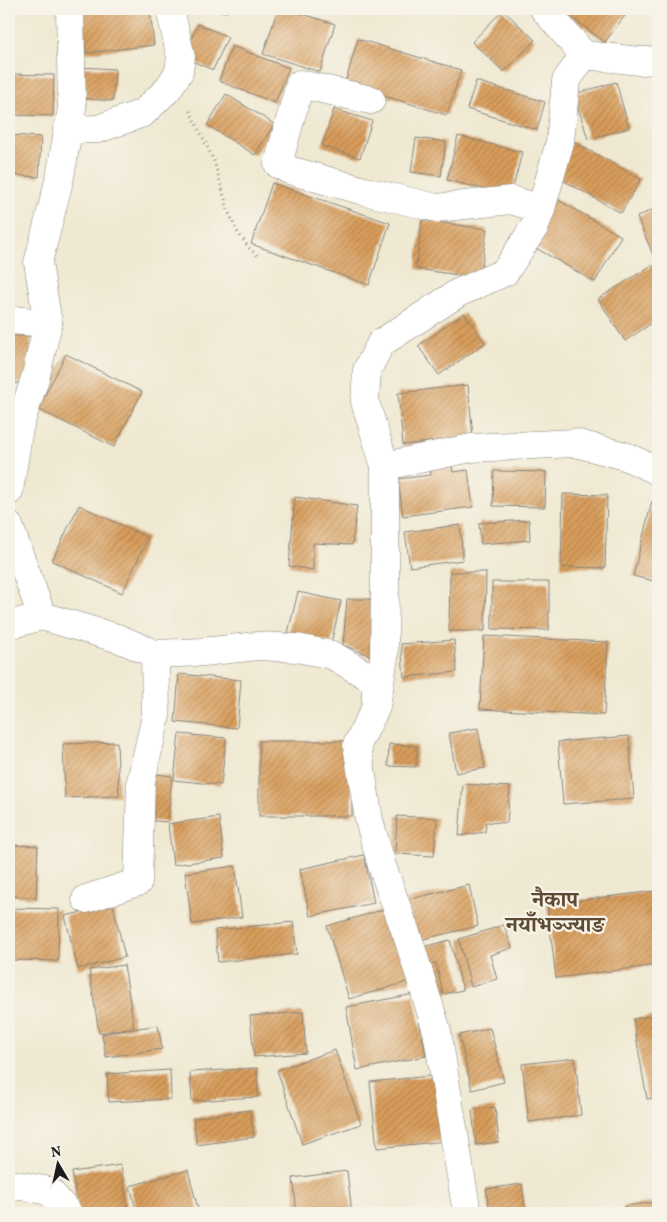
<svg xmlns="http://www.w3.org/2000/svg" width="667" height="1222" viewBox="0 0 667 1222" font-family="Vollkorn,'Noto Serif Devanagari',serif">
  <style>
    .building { fill: url(#building-hatch) }
    .lines { fill: none; stroke-linecap: round; stroke-linejoin: round }
    .minor-casing { stroke: #868277; stroke-width: 29 }
    .path { stroke: #868277; stroke-width: 3; stroke-dasharray: 1 4; stroke-linecap: butt }
    .minor { stroke: #fff; stroke-width: 28 }
    .labels { text-anchor: middle; dominant-baseline: central; stroke-width: 4.5; stroke-linejoin: round; paint-order: stroke }
    .district-label { font-size: 22px; font-weight: bold; fill: #5e4a32; stroke: #f7f3e8 }
  </style>
  <defs>
    <pattern id="building-hatch" width="6" height="6" patternUnits="userSpaceOnUse" patternTransform="scale(1.25)"><rect width="6" height="6" fill="#d99e5c"/><path d="M-1 1l2-2M0 6l6-6M5 7l2-2" fill="none" stroke="#af804b"/></pattern>
  </defs>
  <rect width="100%" height="100%" fill="#f7f3e8"/>
  <filter id="ink" filterUnits="userSpaceOnUse"><feTurbulence type="fractalNoise" baseFrequency=".02" numOctaves="2"/><feDisplacementMap in="SourceGraphic" scale="10" xChannelSelector="R" yChannelSelector="G"/><feConvolveMatrix kernelMatrix="1 2 1 2 8 2 1 2 1" color-interpolation-filters="sRGB"/></filter>
  <filter id="wash" filterUnits="userSpaceOnUse"><feTurbulence type="fractalNoise" baseFrequency=".0096" numOctaves="4" result="noise"/><feDisplacementMap in="SourceGraphic" scale="20" xChannelSelector="R" yChannelSelector="G"/><feGaussianBlur stdDeviation="1.12" result="paint"/><feColorMatrix in="noise" values="0 0 0 0 0 0 0 0 0 0 0 0 0 0 0 0 0 1.4 0 .05"/><feComposite in="paint" operator="in"/></filter>
  <g filter="url(#wash)">
    <rect width="100%" height="100%" fill="#efe9d2"/>
    <g id="blocks">
      <g class="building">
        <path d="M82,9H150L154,45L86,53Z"/>
        <path d="M206,9H227V12Z"/>
        <path d="M278,9H286L335,24L320,72L263,54Z"/>
        <path d="M560,9H630L605,42Z"/>
        <path d="M503,10L535,40L504,72L472,42Z"/>
        <path d="M198,24L228,37L213,70L183,57Z"/>
        <path d="M358,39L461,70L447,115L345,84Z"/>
        <path d="M232,46L289,68L275,103L219,81Z"/>
        <path d="M80,67L115,69L113,101L77,98Z"/>
        <path d="M9,74L54,75L53,116L9,115Z"/>
        <path d="M476,81L545,102L537,130L467,109Z"/>
        <path d="M616,82L629,128L588,139L574,94Z"/>
        <path d="M226,94L274,124L255,155L207,125Z"/>
        <path d="M334,109L372,121L360,158L322,146Z"/>
        <path d="M9,135L41,137L39,177L9,175Z"/>
        <path d="M458,136L522,152L511,196L447,180Z"/>
        <path d="M416,138L446,142L441,176L411,172Z"/>
        <path d="M572,141L641,179L621,213L552,174Z"/>
        <path d="M272,183L390,223L369,285L251,244Z"/>
        <path d="M553,197L621,236L595,282L527,243Z"/>
        <path d="M658,207V266L637,217Z"/>
        <path d="M422,220L487,229L480,278L416,269Z"/>
        <path d="M652,265L658,275V319L625,341L598,299Z"/>
        <path d="M464,313L485,343L439,375L418,346Z"/>
        <rect x="9" y="336" width="22" height="47"/>
        <path d="M66,354L142,392L114,447L38,409Z"/>
        <path d="M468,385L473,437L403,445L398,393Z"/>
        <path d="M452,466L453,472L468,470L473,507L403,516L398,479L431,475L430,469Z"/>
        <path d="M494,471L546,472L545,507L493,506Z"/>
        <path d="M563,494L607,495L605,568L561,567Z"/>
        <path d="M295,497L357,506L352,545L313,543V570L289,566Z"/>
        <path d="M652,501L658,503V582L633,576Z"/>
        <path d="M79,505L148,538L122,593L52,561Z"/>
        <path d="M529,520L530,540L481,544L479,523Z"/>
        <path d="M460,525L463,560L410,567L405,532Z"/>
        <path d="M450,572H486L485,631H449Z"/>
        <path d="M492,582H549V630L492,629Z"/>
        <path d="M298,592L341,601L331,643L288,633Z"/>
        <path d="M347,599H385L381,660L343,645Z"/>
        <path d="M484,636L608,642L604,715L480,709Z"/>
        <path d="M454,640L457,672L404,677L401,644Z"/>
        <path d="M179,674L241,680L237,728L175,722Z"/>
        <path d="M478,728L485,768L456,773L449,733Z"/>
        <path d="M179,734L226,738L221,785L174,780Z"/>
        <path d="M629,736L634,799L563,804L558,742Z"/>
        <rect x="259" y="741" width="93" height="75"/>
        <path d="M117,742L119,796L65,798L63,744Z"/>
        <path d="M389,744L417,746L416,767L388,766Z"/>
        <path d="M148,773L172,776L168,822L143,820Z"/>
        <path d="M463,784L510,787L507,823L486,822L485,832L459,836Z"/>
        <path d="M397,816L437,818L434,856L395,854Z"/>
        <path d="M219,817L224,858L173,865L168,824Z"/>
        <path d="M9,845L38,846L36,898L9,896Z"/>
        <path d="M364,855L374,903L310,916L300,869Z"/>
        <path d="M235,866L242,917L192,924L185,873Z"/>
        <path d="M469,885L478,926L415,941L406,900Z"/>
        <path d="M656,891L658,911V965L556,978L547,904Z"/>
        <path d="M113,905L125,957L78,969L65,916Z"/>
        <path d="M392,907L414,980L349,999L327,926Z"/>
        <path d="M9,908L59,909L58,961L9,960Z"/>
        <path d="M293,922L297,954L218,962L215,930Z"/>
        <path d="M504,925L512,948L490,955L497,979L471,987L459,939Z"/>
        <path d="M450,940L463,990L443,994L436,963L422,965L419,948Z"/>
        <path d="M124,965L134,1027L99,1033L89,970Z"/>
        <path d="M414,994L426,1056L357,1070L346,1007Z"/>
        <path d="M303,1012L306,1053L254,1057L250,1016Z"/>
        <path d="M658,1015V1097L647,1099L633,1019Z"/>
        <path d="M158,1025L162,1049L106,1057L102,1034Z"/>
        <path d="M490,1028L504,1082L472,1090L459,1035Z"/>
        <path d="M335,1050L361,1124L302,1144L277,1070Z"/>
        <path d="M575,1058L581,1115L529,1122L522,1064Z"/>
        <path d="M257,1068L258,1097L192,1101L190,1072Z"/>
        <path d="M170,1070L171,1099L109,1102L107,1074Z"/>
        <path d="M440,1075L446,1141L377,1148L370,1082Z"/>
        <path d="M495,1107L499,1142L476,1145L472,1110Z"/>
        <path d="M250,1110L254,1137L197,1145L193,1118Z"/>
        <path d="M121,1165L128,1213H78L72,1172Z"/>
        <path d="M188,1170L199,1213H137L130,1186Z"/>
        <path d="M347,1171L352,1213H297L293,1178Z"/>
        <path d="M522,1184L526,1213H490L486,1189Z"/>
        <path d="M658,1202V1213H625L624,1206Z"/>
        <path d="M9,1210L27,1212V1213H9Z"/>
      </g>
    </g>
  </g>
  <g filter="url(#ink)">
    <use href="#blocks" fill-opacity="0" stroke="#868277" stroke-width="1"/>
    <g class="lines">
      <defs>
        <g id="minor">
          <path d="M584,55L640,61L658,60"/>
          <path d="M371,100L300,84L278,164L289,170L364,191L437,208L511,200L541,209"/>
          <path d="M67,130L98,129L143,113L167,90L179,72L181,57L170,9"/>
          <path d="M9,320L48,323"/>
          <path d="M385,466L471,448L575,443L625,456L658,471"/>
          <path d="M9,491L19,428L36,375L48,323L38,263L60,177L72,108L70,9"/>
          <path d="M9,526L42,616L9,625"/>
          <path d="M42,616L120,639L155,654L203,652L257,646L297,648L332,655L376,681V701"/>
          <path d="M86,899L138,882L141,781L156,716L155,654"/>
          <path d="M9,1189L16,1185L49,1191L68,1213"/>
          <path d="M467,1213L437,1031L409,941L382,866L369,820L357,745L376,707L384,657L385,586V466L365,402L367,370L381,343L458,293L505,272L535,226L541,209L560,142L566,81L584,55L544,9"/>
        </g>
      </defs>
      <use href="#minor" class="minor-casing"/>
      <path class="path" d="M190,111L214,161L229,213L238,233L250,249L258,256"/>
      <use href="#minor" class="minor"/>
    </g>
  </g>
  <g class="labels">
    <g class="district-label">
      <text x="555" y="901">नैकाप<tspan x="555" dy="25">नयाँभञ्ज्याङ</tspan></text>
    </g>
  </g>
  <rect width="667" height="1222" fill="none" stroke="#f7f3e8" stroke-width="30"/>
  <g transform="translate(58 1164) rotate(351)" stroke="#f7f3e8" stroke-width="4" paint-order="stroke">
  <path d="M0-4L9 19L0 12L-9 19Z" fill="#1c1c1c"/>
  <text y="-8" font-size="14" font-weight="bold" text-anchor="middle" fill="#1c1c1c">N</text>
  </g>
</svg>
